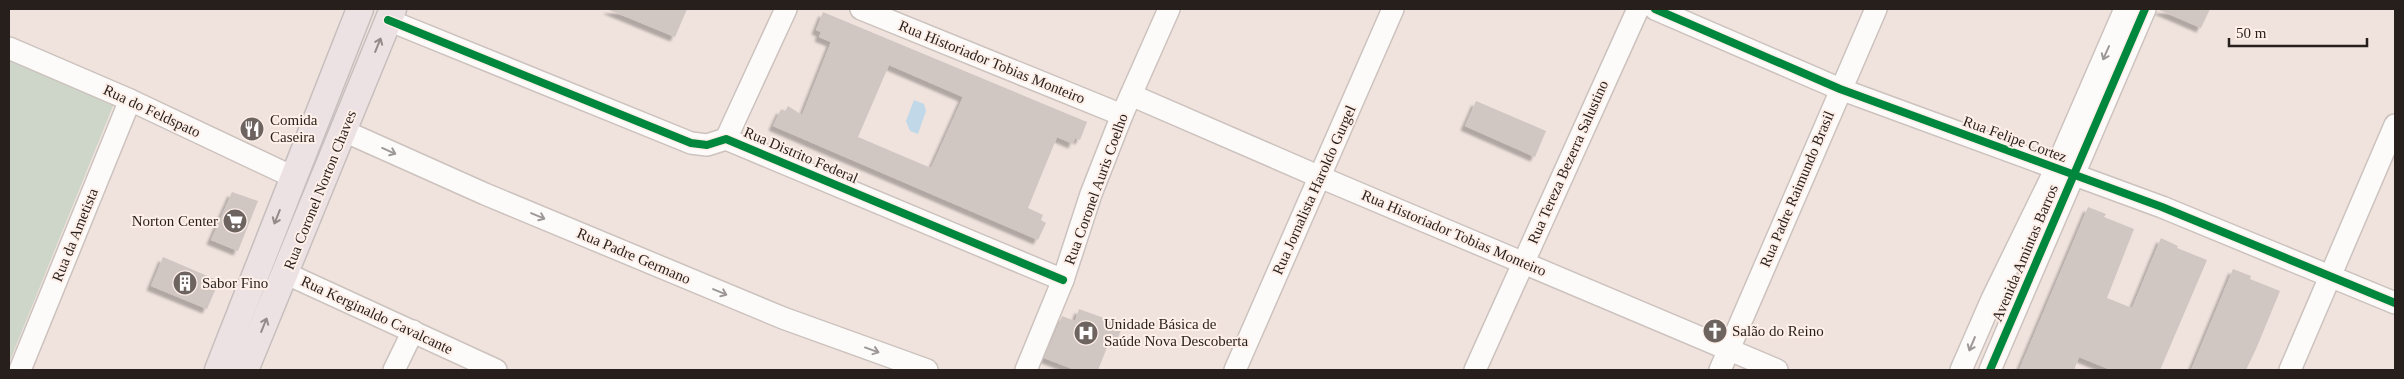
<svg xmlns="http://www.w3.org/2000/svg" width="2404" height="379" viewBox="0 0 2404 379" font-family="Georgia,serif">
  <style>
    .green { fill: #cdd6c9 }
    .water { fill: #c0d8e8 }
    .building { fill: #d0c6c2; fill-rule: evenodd; filter: url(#shadow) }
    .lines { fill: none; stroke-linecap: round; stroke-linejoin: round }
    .minor-casing { stroke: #ccc2be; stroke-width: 24 }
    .major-casing { stroke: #c6bfbd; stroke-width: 29 }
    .minor { stroke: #fdfbfa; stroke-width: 21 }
    .major { stroke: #ede2e3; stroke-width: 26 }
    .cycleway-casing { stroke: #feefe9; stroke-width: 11 }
    .cycleway { stroke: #00873e; stroke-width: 8 }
    .oneway { stroke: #948a89 }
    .oneway2 { stroke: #9d9896 }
    .labels { text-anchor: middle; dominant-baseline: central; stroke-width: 4; stroke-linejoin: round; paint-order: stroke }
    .street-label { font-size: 15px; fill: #271f1b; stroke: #feefe9 }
    .poi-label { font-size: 15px; fill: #271f1b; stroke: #feefe9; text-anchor: start }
  </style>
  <defs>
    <filter id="shadow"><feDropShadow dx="-4.5" dy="4.5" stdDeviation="1" flood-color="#0004"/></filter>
  </defs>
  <rect width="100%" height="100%" fill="#f0e3dd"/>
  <path class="green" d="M9,54L115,101L9,363Z"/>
  <path class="water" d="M914,100L924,104L926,111L918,134L910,131L906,121Z"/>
  <g class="building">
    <path d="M607,9H687L675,37Z"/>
    <path d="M2157,9H2210L2201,28Z"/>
    <path d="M823,12L1087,122L1080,140L1075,138L1073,144L1057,137L1028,208L1043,215L1041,220L1046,223L1038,240L773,126L781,109L785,111L788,106L802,115L831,42L819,37L821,32L816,30ZM889,65L963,97L931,168L858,137Z"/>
    <path d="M1476,101L1546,131L1535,157L1465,126Z"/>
    <path d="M232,192L258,201L238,251L211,240Z"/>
    <path d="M2088,207L2106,214L2104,217L2134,229L2107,298L2132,308L2161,238L2178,246L2177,248L2207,260L2160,370H2111L2079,357L2074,370H2019Z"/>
    <path d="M163,257L219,281L207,309L151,286Z"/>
    <path d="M2233,269L2251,276L2250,279L2280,291L2256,349L2246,370H2191Z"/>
    <path d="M1079,309L1123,325L1116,343L1110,340L1098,370H1075L1044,358L1062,316L1075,321Z"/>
  </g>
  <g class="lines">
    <defs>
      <g id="minor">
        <path d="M861,9L1122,115"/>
        <path d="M1655,9L1840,89L2162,207L2395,303"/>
        <path d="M388,20L691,143L707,145L726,139L1063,280"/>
        <path d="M9,48L130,100L293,177"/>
        <path d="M1131,95L1320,177L1777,370"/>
        <path d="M344,131L485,194L783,318L927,370"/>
        <path d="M726,139L786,9"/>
        <path d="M285,273L496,370"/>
        <path d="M20,370L130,100"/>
        <path d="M394,370L413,331"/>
        <path d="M1026,370L1063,280L1091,194L1122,115L1169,9"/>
        <path d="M1235,370L1393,9"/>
        <path d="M1475,370L1638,9"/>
        <path d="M1720,370L1876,9"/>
        <path d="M1961,370L1992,299L2056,168L2125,9"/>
        <path d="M1990,370L2145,9"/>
        <path d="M2290,370L2395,125"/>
      </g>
      <g id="major">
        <path d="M218,370L360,9"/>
        <path d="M245,370L393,9"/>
      </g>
    </defs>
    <use href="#minor" class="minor-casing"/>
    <use href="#major" class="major-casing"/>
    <use href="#minor" class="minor"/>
    <use href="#major" class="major"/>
    <defs>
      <g id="cycleway">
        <path d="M1655,9L1840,89L2162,207L2395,303"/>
        <path d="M388,20L691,143L707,145L726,139L1063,280"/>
        <path d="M1990,370L2145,9"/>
      </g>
    </defs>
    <use href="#cycleway" class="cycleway-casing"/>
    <use href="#cycleway" class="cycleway"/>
  </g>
  <defs><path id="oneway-shaft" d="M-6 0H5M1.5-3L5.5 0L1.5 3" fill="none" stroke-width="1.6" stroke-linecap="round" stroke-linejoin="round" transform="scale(1.25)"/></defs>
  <g class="oneway">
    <use href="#oneway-shaft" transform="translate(378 45) rotate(-68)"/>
    <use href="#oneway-shaft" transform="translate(277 217) rotate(112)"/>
    <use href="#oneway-shaft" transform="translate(264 325) rotate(-68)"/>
  </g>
  <g class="oneway2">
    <use href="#oneway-shaft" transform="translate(2106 53) rotate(114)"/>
    <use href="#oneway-shaft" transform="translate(389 151) rotate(24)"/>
    <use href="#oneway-shaft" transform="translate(538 216) rotate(23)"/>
    <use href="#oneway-shaft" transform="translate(720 292) rotate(23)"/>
    <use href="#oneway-shaft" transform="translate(1972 344) rotate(113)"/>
    <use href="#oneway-shaft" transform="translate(872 350) rotate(20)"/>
  </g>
  <defs>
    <symbol id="restaurant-disc" viewBox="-11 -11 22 22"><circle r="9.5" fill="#6d645f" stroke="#feefe9"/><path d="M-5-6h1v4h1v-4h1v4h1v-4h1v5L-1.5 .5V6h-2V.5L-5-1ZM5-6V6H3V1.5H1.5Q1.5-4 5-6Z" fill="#fff"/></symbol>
    <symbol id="supermarket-disc" viewBox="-11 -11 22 22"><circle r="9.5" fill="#6d645f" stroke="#feefe9"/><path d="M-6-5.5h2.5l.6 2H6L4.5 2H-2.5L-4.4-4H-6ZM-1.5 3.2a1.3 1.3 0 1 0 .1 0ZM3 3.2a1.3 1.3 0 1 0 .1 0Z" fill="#fff"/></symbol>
    <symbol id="building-disc" viewBox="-11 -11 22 22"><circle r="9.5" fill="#6d645f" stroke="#feefe9"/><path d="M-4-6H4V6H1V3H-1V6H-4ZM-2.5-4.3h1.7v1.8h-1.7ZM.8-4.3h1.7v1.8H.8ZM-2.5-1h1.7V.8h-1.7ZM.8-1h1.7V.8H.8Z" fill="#fff"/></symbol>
    <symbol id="church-disc" viewBox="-11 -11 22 22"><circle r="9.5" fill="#6d645f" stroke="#feefe9"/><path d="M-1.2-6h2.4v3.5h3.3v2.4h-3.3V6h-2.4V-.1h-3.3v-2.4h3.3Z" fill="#fff"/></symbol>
    <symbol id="hospital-disc" viewBox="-11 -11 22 22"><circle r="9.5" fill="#6d645f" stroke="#feefe9"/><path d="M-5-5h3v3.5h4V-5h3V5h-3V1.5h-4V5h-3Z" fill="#fff"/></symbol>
  </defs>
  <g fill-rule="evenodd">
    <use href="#restaurant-disc" x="238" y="115" width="28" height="28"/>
    <use href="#supermarket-disc" x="221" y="207" width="28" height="28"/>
    <use href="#building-disc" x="171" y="269" width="28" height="28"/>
    <use href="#church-disc" x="1701" y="317" width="28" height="28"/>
    <use href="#hospital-disc" x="1072" y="319" width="28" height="28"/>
  </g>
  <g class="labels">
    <g class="street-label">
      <text transform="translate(992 62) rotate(22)">Rua Historiador Tobias Monteiro</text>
      <text transform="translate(152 111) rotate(25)">Rua do Feldspato</text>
      <text transform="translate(2015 139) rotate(20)">Rua Felipe Cortez</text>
      <text transform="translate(801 155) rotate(23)">Rua Distrito Federal</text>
      <text transform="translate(1568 162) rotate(-66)">Rua Tereza Bezerra Salustino</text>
      <text transform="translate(1096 189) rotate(-70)">Rua Coronel Auris Coelho</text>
      <text transform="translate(1797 189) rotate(-67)">Rua Padre Raimundo Brasil</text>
      <text transform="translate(320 190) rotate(-68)">Rua Coronel Norton Chaves</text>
      <text transform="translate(1314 190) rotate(-66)">Rua Jornalista Haroldo Gurgel</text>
      <text transform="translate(1454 233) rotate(23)">Rua Historiador Tobias Monteiro</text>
      <text transform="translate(75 235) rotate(-68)">Rua da Ametista</text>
      <text transform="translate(2025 253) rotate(-67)">Avenida Amintas Barros</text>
      <text transform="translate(634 256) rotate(23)">Rua Padre Germano</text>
      <text transform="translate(377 315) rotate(25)">Rua Kerginaldo Cavalcante</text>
    </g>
    <g class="poi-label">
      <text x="270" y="120">Comida<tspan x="270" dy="17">Caseira</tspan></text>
      <text x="218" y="221" text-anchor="end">Norton Center</text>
      <text x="202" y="283">Sabor Fino</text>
      <text x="1104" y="324">Unidade Básica de<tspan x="1104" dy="17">Saúde Nova Descoberta</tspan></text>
      <text x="1732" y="331">Salão do Reino</text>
    </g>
  </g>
  <rect width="2404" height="379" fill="none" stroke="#271f1b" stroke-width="20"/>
  <path d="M2229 38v8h138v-8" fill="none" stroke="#271f1b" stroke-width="2.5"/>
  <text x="2236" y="38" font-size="15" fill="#271f1b" stroke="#feefe9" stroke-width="4" paint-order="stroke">50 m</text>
</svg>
